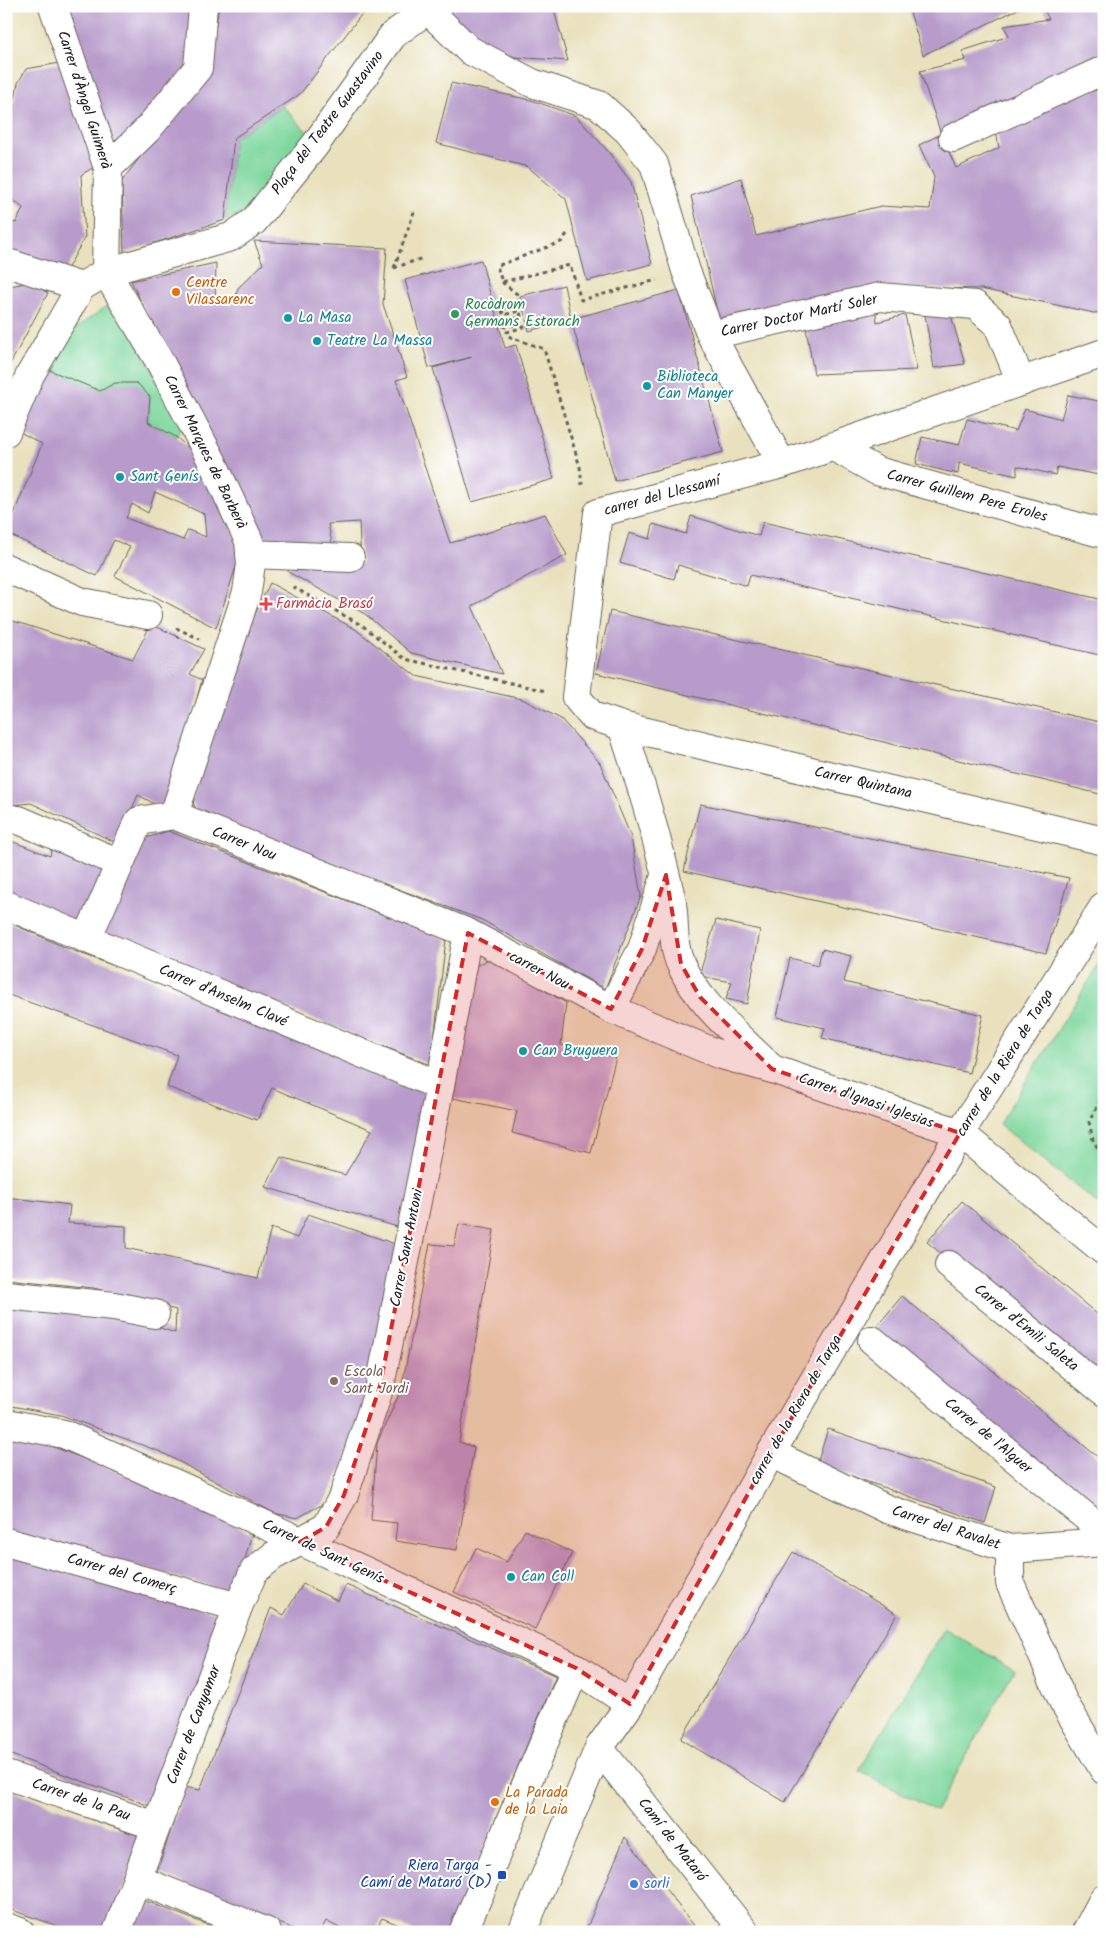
<svg xmlns="http://www.w3.org/2000/svg" width="1110" height="1938" viewBox="0 0 1110 1938" font-family="Kalam,sans-serif">
  <style>
    .green { fill: #7ed79d; stroke: #4d7a5c }
    .building { fill: #b79bca; fill-rule: evenodd }
    .lines { fill: none; stroke-linecap: round; stroke-linejoin: round }
    .minor-casing { stroke: #646154; stroke-width: 30 }
    .path { stroke: #646154; stroke-width: 3; stroke-dasharray: 4 4; stroke-linecap: butt }
    .minor { stroke: #fff; stroke-width: 28 }
    .marked { fill: #d62828; fill-opacity: 0.2; stroke: #d62828; stroke-width: 4; stroke-dasharray: 10 6; stroke-linejoin: round }
    .food-dot { fill: #e8710a; stroke: #fff; stroke-width: 2 }
    .leisure-dot { fill: #2e9e5b; stroke: #fff; stroke-width: 2 }
    .culture-dot { fill: #0f9aa8; stroke: #fff; stroke-width: 2 }
    .health-dot { fill: #e0444e; stroke: #fff; stroke-width: 2 }
    .education-dot { fill: #8d6e63; stroke: #fff; stroke-width: 2 }
    .transit-dot { fill: #1a4fb4; stroke: #fff; stroke-width: 2 }
    .shop-dot { fill: #3f7fe0; stroke: #fff; stroke-width: 2 }
    .labels { text-anchor: middle; dominant-baseline: central; stroke-width: 4; stroke-linejoin: round; paint-order: stroke }
    .street-label { font-size: 15px; fill: #1c1c1c; stroke: #fff }
    .food-label { font-size: 15px; fill: #c56008; stroke: #fff; text-anchor: start }
    .leisure-label { font-size: 15px; fill: #27864d; stroke: #fff; text-anchor: start }
    .culture-label { font-size: 15px; fill: #0d838f; stroke: #fff; text-anchor: start }
    .health-label { font-size: 15px; fill: #be3a42; stroke: #fff; text-anchor: start }
    .education-label { font-size: 15px; fill: #785e54; stroke: #fff; text-anchor: start }
    .transit-label { font-size: 15px; fill: #164399; stroke: #fff; text-anchor: end }
    .shop-label { font-size: 15px; fill: #366cbe; stroke: #fff; text-anchor: start }
  </style>
  <rect width="100%" height="100%" fill="#fff"/>
  <filter id="ink" filterUnits="userSpaceOnUse"><feTurbulence type="fractalNoise" baseFrequency=".02" numOctaves="2"/><feDisplacementMap in="SourceGraphic" scale="10" xChannelSelector="R" yChannelSelector="G"/><feConvolveMatrix kernelMatrix="1 2 1 2 8 2 1 2 1" color-interpolation-filters="sRGB"/></filter>
  <filter id="wash" filterUnits="userSpaceOnUse"><feTurbulence type="fractalNoise" baseFrequency=".0096" numOctaves="4" result="noise"/><feDisplacementMap in="SourceGraphic" scale="20" xChannelSelector="R" yChannelSelector="G"/><feGaussianBlur stdDeviation="1.12" result="paint"/><feColorMatrix in="noise" values="0 0 0 0 0 0 0 0 0 0 0 0 0 0 0 0 0 1.4 0 .05"/><feComposite in="paint" operator="in"/></filter>
  <g filter="url(#wash)">
    <rect width="100%" height="100%" fill="#e9e1bd"/>
    <g class="green">
      <path d="M283,106L310,135L245,212L225,220L234,138Z"/>
      <path d="M114,301L183,424L176,437L148,422L150,397L115,383L100,391L47,369L76,328Z"/>
      <path d="M1104,957V1209L999,1124Z"/>
      <path d="M944,1628L1014,1670L936,1811L859,1771Z"/>
    </g>
    <g id="blocks">
      <g class="building">
        <path d="M61,6H194L189,62L128,144L108,140Z"/>
        <path d="M219,6H368L300,94L234,138L225,220L124,253L122,181L161,129L207,80Z"/>
        <path d="M448,6H553L568,61L515,57L484,48L454,17Z"/>
        <path d="M908,6H1024L923,55Z"/>
        <path d="M1052,6H1098L1104,24V57L941,134L920,71L966,60L962,51L1009,36L1004,26L1049,19L1043,8Z"/>
        <path d="M60,63L94,167L81,175L85,237L66,271L6,257V221L16,223L23,208L6,194V145L18,83L26,69Z"/>
        <path d="M451,83L531,100L576,116L607,150L631,182L652,264L587,281L566,199L528,167L436,143Z"/>
        <path d="M1104,88V312L1094,313L981,289L866,287L720,325L691,196L741,178L756,236L881,206L930,209L934,177L919,145L941,134L956,168L999,148L996,131L1068,98Z"/>
        <path d="M254,241L387,248L383,304L407,377L396,380L450,543L477,536L545,514L567,555L472,606L502,674L411,653L365,614L288,572L293,559L361,563L359,522L328,524L334,553L263,550L131,281L216,263L215,303H234L238,288L263,264Z"/>
        <path d="M481,260L505,348L516,345L554,479L472,502L433,368L472,357L429,368L405,280Z"/>
        <path d="M30,282L48,293L6,372V287Z"/>
        <path d="M564,285L571,319L529,331L520,296Z"/>
        <path d="M679,290L723,452L615,481L571,319Z"/>
        <path d="M875,306L877,322L905,315L917,370L814,374L806,328Z"/>
        <path d="M925,315H951L965,364L934,368Z"/>
        <path d="M47,369L100,391L115,383H137L150,397L148,422L176,437L206,463L241,551L216,628L115,576L130,547L114,540L97,576L6,533L42,444L18,431ZM155,492L204,514L206,537L188,530L183,540L126,518L132,504L148,513Z"/>
        <path d="M1068,395L1104,402V476L1057,467L1055,475L1017,466V476L959,463L958,474L916,464L922,437L959,445L967,419L1016,431L1025,409L1061,419Z"/>
        <path d="M691,516L759,536L763,522L1104,600V656L750,575L747,586L678,565L674,579L620,563L629,533L650,539L653,524L686,534Z"/>
        <path d="M270,583L355,629L416,676L522,699L561,719L600,763L631,837L641,896L605,989L482,920L198,815L192,800L241,643Z"/>
        <path d="M610,611L1104,723V795L596,673Z"/>
        <path d="M10,620L133,659L151,624L204,649L190,674L202,680L166,810L138,795L117,843L31,803L13,805L6,802V631Z"/>
        <path d="M700,804L1069,878L1046,953L684,871Z"/>
        <path d="M168,831L446,939L431,1065L99,934L140,840Z"/>
        <path d="M6,839L50,856L53,843L106,869L82,929L6,897Z"/>
        <path d="M716,920L760,930L747,1004L726,999L732,982L699,976Z"/>
        <path d="M6,921L69,949L230,1009L426,1087L404,1229L265,1187L281,1157L345,1175L372,1130L272,1088L257,1120L167,1087L177,1055L6,994Z"/>
        <path d="M822,949L851,956L844,982L983,1015L969,1073L822,1038L825,1028L777,1017L790,958L818,965Z"/>
        <path d="M490,958L566,1003L561,1045L616,1057L591,1153L512,1133L517,1111L448,1097L476,966Z"/>
        <path d="M6,1197L70,1205L68,1223L126,1226V1248L258,1278L271,1228L297,1238L308,1214L398,1245L370,1396L342,1469L323,1504L297,1518L274,1513L161,1452L61,1415L6,1405V1304L125,1316L175,1333L176,1310L94,1288L6,1279Z"/>
        <path d="M962,1201L1104,1320V1390L927,1242Z"/>
        <path d="M459,1224L494,1230L459,1442L474,1447L457,1550L395,1541L397,1523L371,1520L377,1443L401,1390L430,1244L454,1246Z"/>
        <path d="M902,1296L1104,1462V1517L868,1337Z"/>
        <path d="M828,1429L996,1487L985,1523L817,1464Z"/>
        <path d="M6,1434L36,1440L158,1488L252,1533L236,1593L6,1531Z"/>
        <path d="M525,1530L572,1553L535,1629L454,1592L476,1548L507,1562Z"/>
        <path d="M793,1552L897,1614L785,1802L681,1739Z"/>
        <path d="M6,1554L225,1616L153,1807L6,1753Z"/>
        <path d="M303,1584L338,1601L346,1585L556,1676L448,1932H416L382,1918L375,1932H347L326,1921L320,1932H301L157,1872L185,1787L200,1790L271,1608L284,1615Z"/>
        <path d="M6,1789L142,1837L107,1932H75L6,1908Z"/>
        <path d="M625,1837L699,1932H585Z"/>
        <path d="M138,1898L226,1932H127Z"/>
      </g>
    </g>
  </g>
  <g filter="url(#ink)">
    <use href="#blocks" fill-opacity="0" stroke="#646154" stroke-width="1"/>
    <g class="lines">
      <defs>
        <g id="minor">
          <path d="M53,6L108,168L106,272"/>
          <path d="M424,6L469,50L532,83L599,105L628,131L654,164L686,271L711,335L782,464"/>
          <path d="M953,138L1104,70"/>
          <path d="M108,168L147,130L198,68L203,6"/>
          <path d="M6,265L11,264L81,287"/>
          <path d="M106,272L160,362L213,463L249,541L251,564L247,592L174,815"/>
          <path d="M711,335L880,297L975,305L998,325L1021,382"/>
          <path d="M1104,353L782,464L598,513L576,697L592,716L622,726L1104,841"/>
          <path d="M6,432L30,375L81,287L106,272L231,237L254,221L315,145L393,35L427,10"/>
          <path d="M834,447L877,471L1104,534"/>
          <path d="M250,554L350,558"/>
          <path d="M6,568L82,602L148,615"/>
          <path d="M622,726C640,782 658,839 671,898C676,920 671,944 681,965C699,1005 741,1038 771,1068"/>
          <path d="M6,818L19,820L119,863"/>
          <path d="M6,905L440,1086"/>
          <path d="M86,939C106,900 120,860 139,821L174,815L468,933L611,1009L718,1054L772,1069L960,1133L1104,1251"/>
          <path d="M611,1009L642,949L664,879"/>
          <path d="M949,1265L1104,1392"/>
          <path d="M6,1295L114,1306L155,1314"/>
          <path d="M872,1340L1104,1532"/>
          <path d="M6,1423L64,1434L185,1488L576,1668L630,1704"/>
          <path d="M771,1453L887,1509L1010,1549L1104,1542"/>
          <path d="M6,1542L238,1607"/>
          <path d="M1010,1549V1583L1063,1701L1104,1770"/>
          <path d="M599,1748L745,1932"/>
          <path d="M6,1775L156,1826"/>
          <path d="M137,1879L267,1932"/>
          <path d="M6,1927L20,1932"/>
          <path d="M117,1932L238,1607L254,1571L273,1556L326,1527L344,1495L380,1386L440,1086L468,933"/>
          <path d="M463,1932L576,1668"/>
          <path d="M522,1932L599,1748L630,1704L771,1453L960,1133L1104,906"/>
          <path d="M1086,1932L1104,1898"/>
        </g>
      </defs>
      <use href="#minor" class="minor-casing"/>
      <g class="path">
        <path d="M567,234L561,242L497,266L502,282L570,265L581,300L657,280"/>
        <path d="M394,268L414,212"/>
        <path d="M394,268L423,258"/>
        <path d="M502,282L517,294L518,305L502,309L503,315L520,311L521,317L505,321V327L523,323L524,327L507,332L508,336L544,349L580,467L582,485"/>
        <path d="M293,587L363,626L405,659L546,691"/>
        <path d="M176,628L200,639"/>
        <path d="M1104,1093L1089,1122L1093,1140L1104,1159"/>
      </g>
      <use href="#minor" class="minor"/>
    </g>
  </g>
  <path class="marked" d="M666,875L681,964L700,997L772,1069L960,1133L771,1453L630,1704L576,1668L300,1542L326,1527L344,1495L380,1386L468,933L611,1009L642,949Z"/>
  <g class="food-dot">
    <circle cx="176" cy="292" r="5"/>
    <circle cx="495" cy="1802" r="5"/>
  </g>
  <circle class="leisure-dot" cx="455" cy="314" r="5"/>
  <g class="culture-dot">
    <circle cx="288" cy="318" r="5"/>
    <circle cx="317" cy="341" r="5"/>
    <circle cx="647" cy="386" r="5"/>
    <circle cx="120" cy="477" r="5"/>
    <circle cx="523" cy="1051" r="5"/>
    <circle cx="511" cy="1577" r="5"/>
  </g>
  <path class="health-dot" d="M263.5 596.5h5v5h5v5h-5v5h-5v-5h-5v-5h5z"/>
  <circle class="education-dot" cx="334" cy="1381" r="5"/>
  <rect class="transit-dot" x="497" y="1870" width="10" height="10" rx="2.5"/>
  <circle class="shop-dot" cx="634" cy="1884" r="5"/>
  <g class="labels">
    <g class="street-label">
      <text transform="translate(84 100) rotate(72)">Carrer d'Àngel Guimerà</text>
      <text transform="translate(328 123) rotate(-53)">Plaça del Teatre Guastavino</text>
      <text transform="translate(799 316) rotate(-12)">Carrer Doctor Martí Soler</text>
      <text transform="translate(205 452) rotate(64)">Carrer Marques de Barberà</text>
      <text transform="translate(662 496) rotate(-15)">carrer del Llessamí</text>
      <text transform="translate(967 496) rotate(15)">Carrer Guillem Pere Eroles</text>
      <text transform="translate(863 783) rotate(13)">Carrer Quintana</text>
      <text transform="translate(244 844) rotate(22)">Carrer Nou</text>
      <text transform="translate(539 971) rotate(28)">carrer Nou</text>
      <text transform="translate(223 996) rotate(23)">Carrer d'Anselm Clavé</text>
      <text transform="translate(1005 1063) rotate(-58)">carrer de la Riera de Targa</text>
      <text transform="translate(866 1101) rotate(19)">Carrer d'Ignasi Iglesias</text>
      <text transform="translate(407 1248) rotate(-79)">Carrer Sant Antoni</text>
      <text transform="translate(1026 1328) rotate(39)">Carrer d'Emili Saleta</text>
      <text transform="translate(796 1410) rotate(-60)">carrer de la Riera de Targa</text>
      <text transform="translate(988 1436) rotate(40)">Carrer de l'Alguer</text>
      <text transform="translate(946 1528) rotate(18)">Carrer del Ravalet</text>
      <text transform="translate(323 1552) rotate(25)">Carrer de Sant Genís</text>
      <text transform="translate(122 1574) rotate(16)">Carrer del Comerç</text>
      <text transform="translate(194 1725) rotate(-69)">Carrer de Canyamar</text>
      <text transform="translate(81 1800) rotate(19)">Carrer de la Pau</text>
      <text transform="translate(672 1840) rotate(52)">Camí de Mataró</text>
    </g>
    <g class="food-label">
      <text x="186" y="283">Centre<tspan x="186" dy="17">Vilassarenc</tspan></text>
      <text x="505" y="1793">La Parada<tspan x="505" dy="17">de la Laia</tspan></text>
    </g>
    <g class="leisure-label">
      <text x="465" y="305">Rocòdrom<tspan x="465" dy="17">Germans Estorach</tspan></text>
    </g>
    <g class="culture-label">
      <text x="298" y="318">La Masa</text>
      <text x="327" y="341">Teatre La Massa</text>
      <text x="657" y="377">Biblioteca<tspan x="657" dy="17">Can Manyer</tspan></text>
      <text x="130" y="477">Sant Genís</text>
      <text x="533" y="1051">Can Bruguera</text>
      <text x="521" y="1577">Can Coll</text>
    </g>
    <g class="health-label">
      <text x="276" y="604">Farmàcia Brasó</text>
    </g>
    <g class="education-label">
      <text x="344" y="1372">Escola<tspan x="344" dy="17">Sant Jordi</tspan></text>
    </g>
    <g class="transit-label">
      <text x="492" y="1866">Riera Targa -<tspan x="492" dy="17">Camí de Mataró (D)</tspan></text>
    </g>
    <g class="shop-label">
      <text x="644" y="1884">sorli</text>
    </g>
  </g>
  <rect width="1110" height="1938" fill="none" stroke="#fff" stroke-width="25"/>
</svg>
